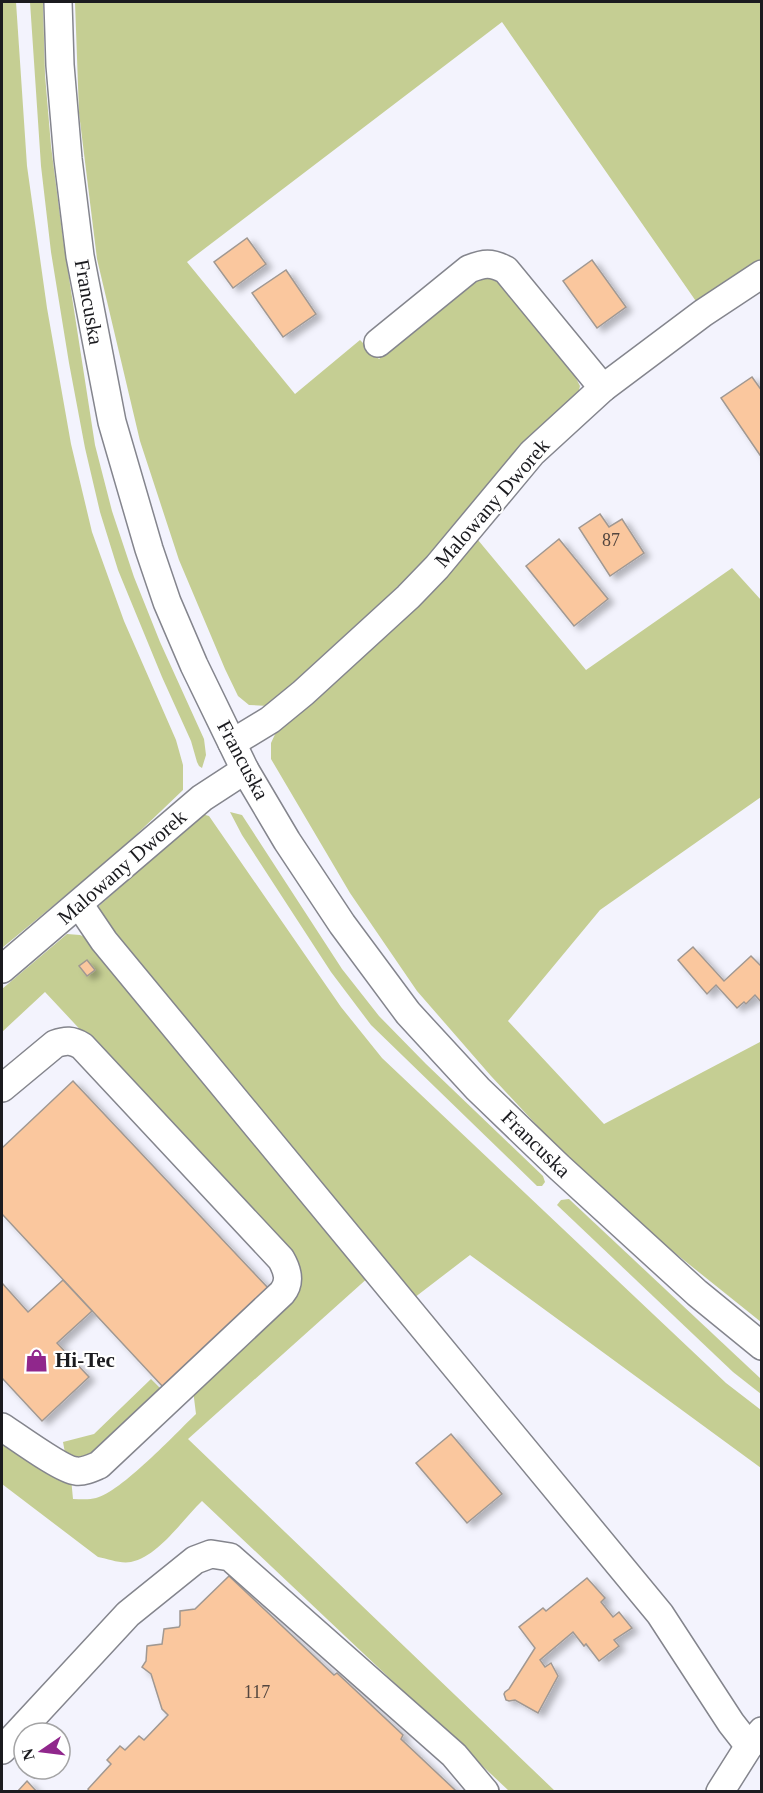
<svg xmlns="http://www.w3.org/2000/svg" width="763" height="1793" viewBox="0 0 763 1793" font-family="'Times New Roman',serif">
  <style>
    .green { fill: #c5ce93 }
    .building { fill: #fac79e; stroke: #a09892; stroke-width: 1.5; filter: url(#shadow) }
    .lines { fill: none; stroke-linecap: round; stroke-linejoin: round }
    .minor-casing { stroke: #84858d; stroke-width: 30 }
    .minor { stroke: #fff; stroke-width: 27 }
    .labels { text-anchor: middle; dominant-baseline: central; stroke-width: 4.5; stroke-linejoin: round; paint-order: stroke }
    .number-label { font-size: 18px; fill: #53463f }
    .street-label { font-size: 21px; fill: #1b1b1f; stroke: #fff }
    .poi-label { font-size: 21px; font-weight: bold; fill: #1b1b1f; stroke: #fff; text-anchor: start }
  </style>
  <defs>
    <filter id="shadow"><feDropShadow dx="6" dy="4" stdDeviation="3" flood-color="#0004"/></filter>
  </defs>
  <rect width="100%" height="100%" fill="#f3f3fd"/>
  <g class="green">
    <path d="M2,2H16L27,166L47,308L71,444L92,532L124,621L176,740L183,765V790L117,853L2,948Z"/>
    <path d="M30,2H43L45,75L51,146L63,239L95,445L112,511L134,577L160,642L204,739L206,755L202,768L199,766L197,762L191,741L162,677L118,570L100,512L85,448L69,363L51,252L41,166Z"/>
    <path d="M75,2H761V264L700,307L502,22L187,262L295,394L360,340L379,359L478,277L491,278L502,285L573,372L580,386L577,398L404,591L268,706L249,705L238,696L225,669L179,560L140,441L97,259L79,113Z"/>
    <path d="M473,534L586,670L732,568L761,600V797L600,910L508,1021L604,1124L760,1042L762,1044L761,1322L650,1233L558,1148L491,1076L417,991L350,893L271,759V743L277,730Z"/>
    <path d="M230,812L242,815L342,969L379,1016L426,1064L543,1176L545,1182L542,1186H537L371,1025L331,972L242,835Z"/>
    <path d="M202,814L209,816L341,1007L382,1058L726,1383L761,1410V1468L470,1255L410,1301L100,914L99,906Z"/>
    <path d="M67,934L80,935L94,941L370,1276L188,1439L555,1791H509L202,1501C182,1520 159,1556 131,1562C120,1564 109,1559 98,1557L2,1484V1442L71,1478L73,1499C80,1499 89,1500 96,1498C121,1492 175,1434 196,1414L193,1390L287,1302L290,1254L45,992L2,1032V989Z"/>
    <path d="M569,1199L761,1379V1394L733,1372L557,1205L561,1200Z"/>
    <path d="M151,1379L163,1391L99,1453L83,1461L65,1453L63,1442L94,1434Z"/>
  </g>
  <g class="building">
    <path d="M247,238L266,264L233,288L214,262Z"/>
    <path d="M592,260L626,307L597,328L563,281Z"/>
    <path d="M286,270L316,314L283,337L252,293Z"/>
    <path d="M752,377L762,391V458L721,398Z"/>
    <path d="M600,514L609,527L622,519L644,553L610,576L579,528Z"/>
    <path d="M559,539L608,599L574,626L526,566Z"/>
    <path d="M693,947L724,981L751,956L762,967V1003L755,995L746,1004L744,1002L737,1008L716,985L707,994L678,960Z"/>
    <path d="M87,960L95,970L87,976L79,966Z"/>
    <path d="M73,1081L269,1289L164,1388L2,1214V1148Z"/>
    <path d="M63,1280L92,1311L57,1343L89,1377L42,1421L2,1378V1283L28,1312Z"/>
    <path d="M451,1434L502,1494L467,1523L416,1463Z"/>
    <path d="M229,1576L334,1675L337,1673L403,1735L401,1739L455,1790L454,1792H90L88,1789L111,1764L107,1760L120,1746L125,1750L139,1736L144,1740L168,1715L162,1709L151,1674L142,1667L146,1661L147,1646L162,1644L164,1629L179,1627L180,1625V1611L195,1609Z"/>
    <path d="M587,1578L605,1598L601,1602L613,1617L619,1612L632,1628L614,1640L619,1646L599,1661L586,1644L584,1646L573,1632L540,1660L545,1667L551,1663L558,1676L538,1713L515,1700L509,1701L506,1700L504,1694L505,1692L509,1689L535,1648L519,1627L543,1608L546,1611Z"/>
    <path d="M27,1781L37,1792H17Z"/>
  </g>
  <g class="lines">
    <defs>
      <g id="minor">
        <path d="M58,2L60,65L68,159L80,256L112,422L149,549L167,602L194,665L245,770L287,841L342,924L408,1013L478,1089L559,1167L697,1293L762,1346"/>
        <path d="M378,343L469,269C484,263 491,262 506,270L603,388"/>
        <path d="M232,743L270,720L303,693L408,597L437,567L532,453L603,388L703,313L762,274"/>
        <path d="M79,904L104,941L660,1614L731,1723L749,1746"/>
        <path d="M2,969L202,798L245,770"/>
        <path d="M2,1088L55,1044C66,1040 72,1040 82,1046L281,1259C288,1271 291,1282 282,1293L99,1465C92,1468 84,1472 76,1471C62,1470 16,1436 2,1427"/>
        <path d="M2,1750L128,1614L195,1560L211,1554L230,1557L454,1755L485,1792"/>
        <path d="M720,1792L749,1746L762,1731"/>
      </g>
    </defs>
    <use href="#minor" class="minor-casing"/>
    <use href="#minor" class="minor"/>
  </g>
  <defs>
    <symbol id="shop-bare" viewBox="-9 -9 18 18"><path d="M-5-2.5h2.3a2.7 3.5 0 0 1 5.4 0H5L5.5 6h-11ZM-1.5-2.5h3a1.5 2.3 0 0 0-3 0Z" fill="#90278c" stroke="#fff" stroke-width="2.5" paint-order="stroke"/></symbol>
  </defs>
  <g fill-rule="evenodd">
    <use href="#shop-bare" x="20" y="1344" width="33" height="33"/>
  </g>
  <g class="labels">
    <g class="number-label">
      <text x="611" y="540">87</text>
      <text x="257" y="1692">117</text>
    </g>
    <g class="street-label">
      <text transform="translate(89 302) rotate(80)">Francuska</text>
      <text transform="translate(492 503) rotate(-49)">Malowany Dworek</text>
      <text transform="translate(243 760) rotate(62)">Francuska</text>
      <text transform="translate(122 867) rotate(-41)">Malowany Dworek</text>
      <text transform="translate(536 1144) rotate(44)">Francuska</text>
    </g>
    <g class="poi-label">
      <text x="55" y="1360">Hi-Tec</text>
    </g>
  </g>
  <rect width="763" height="1793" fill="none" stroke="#1b1b1f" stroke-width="6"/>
  <g transform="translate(42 1751) rotate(256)"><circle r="28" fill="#ffffff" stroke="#a4a4a5" stroke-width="1.5"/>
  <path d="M0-4.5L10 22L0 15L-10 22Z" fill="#90278c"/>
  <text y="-9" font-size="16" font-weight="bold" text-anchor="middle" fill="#1b1b1f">N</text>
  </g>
</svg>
